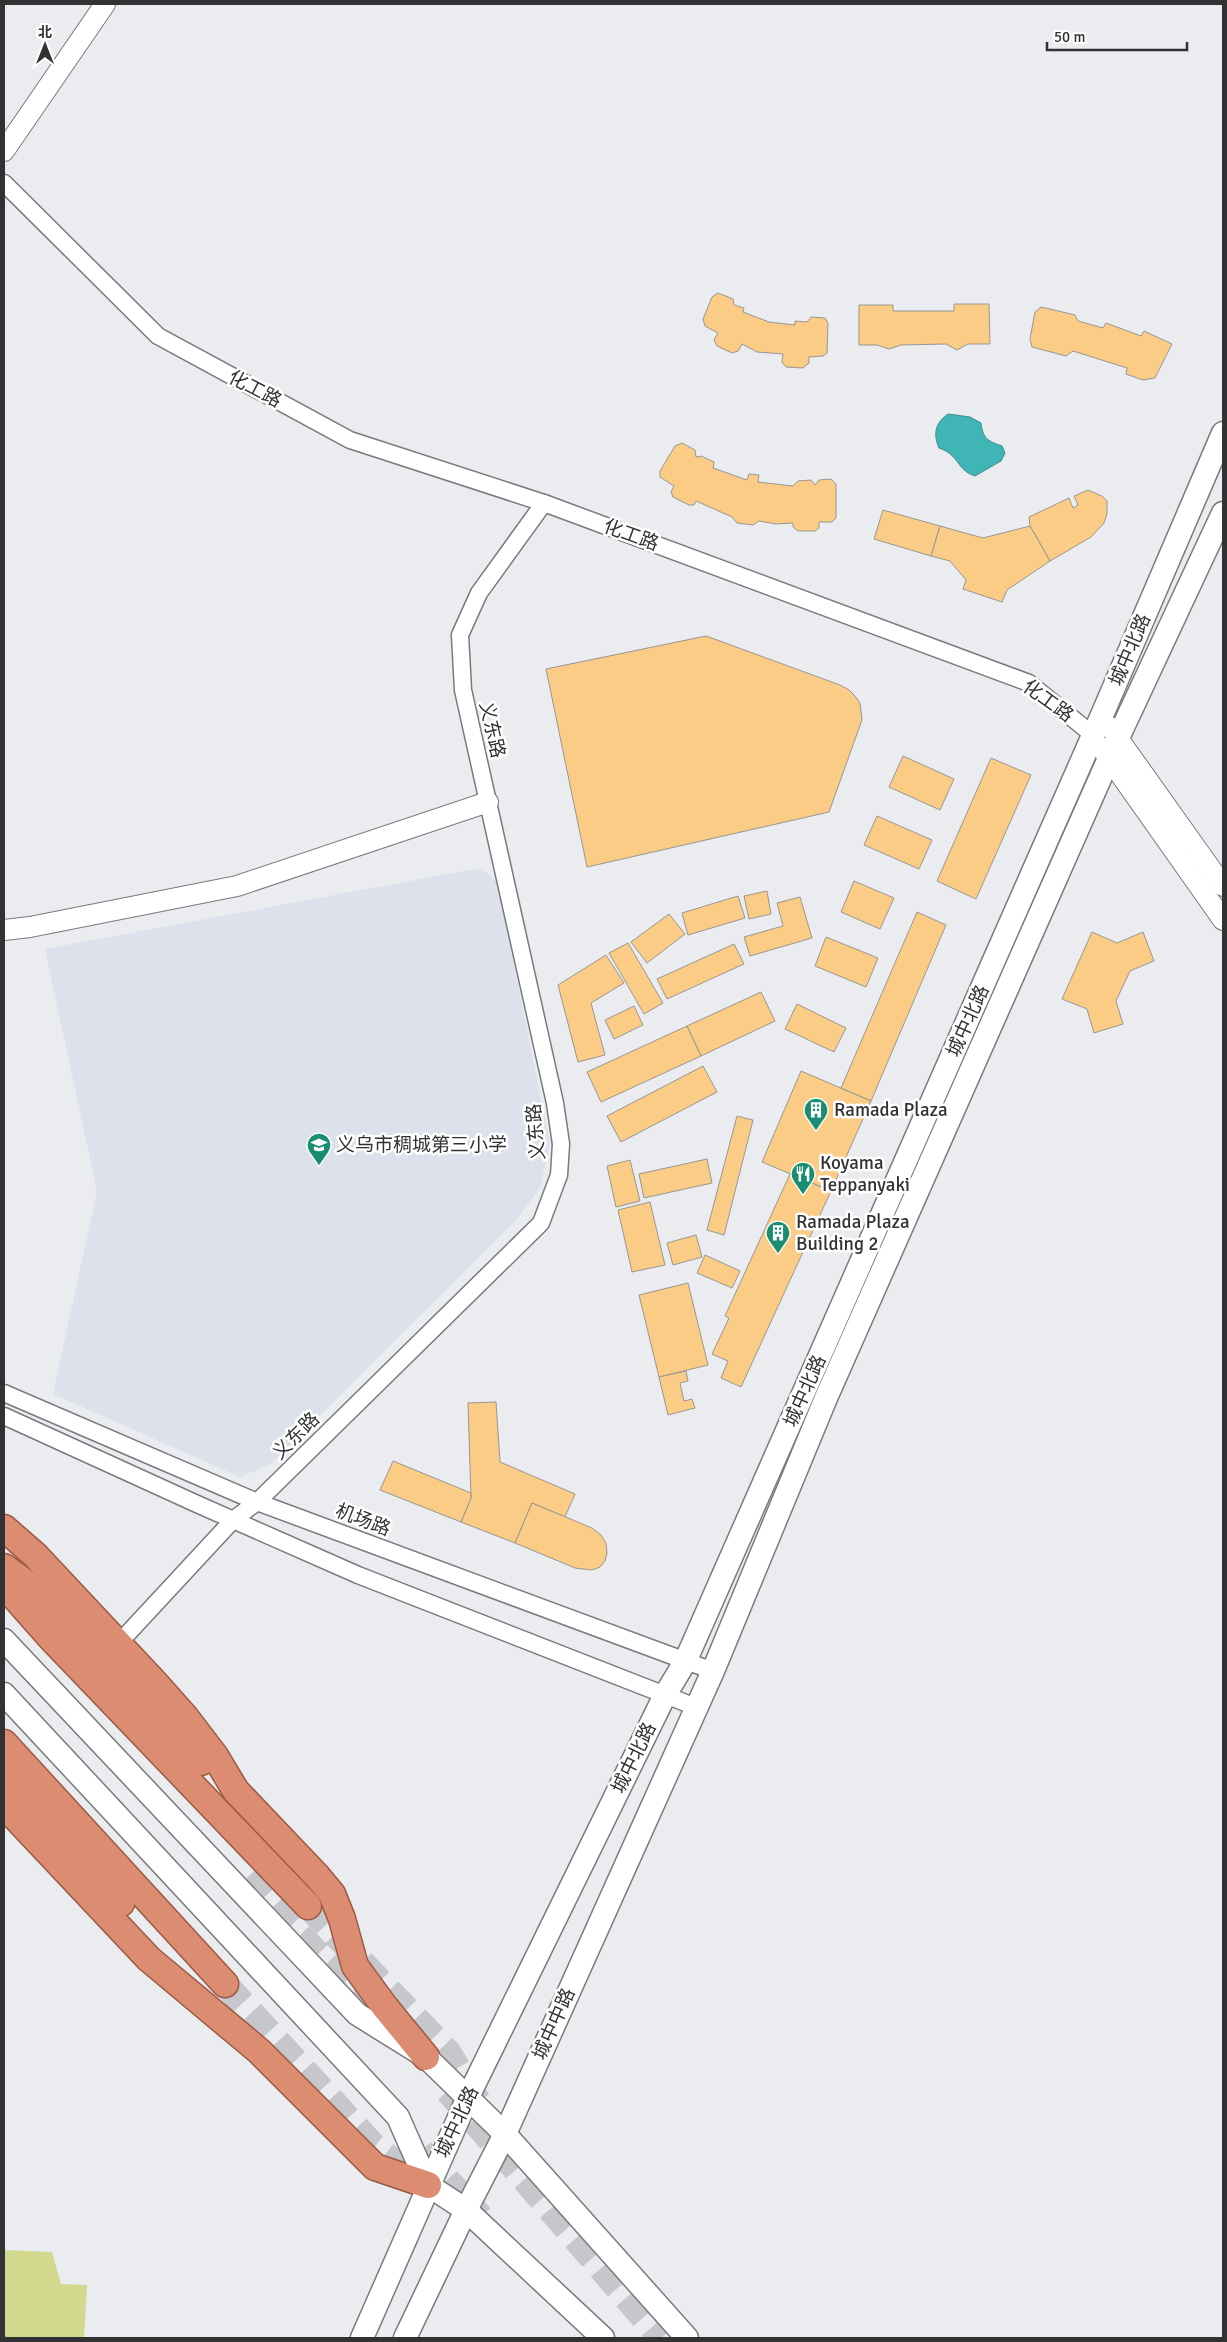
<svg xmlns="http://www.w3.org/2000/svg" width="1227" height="2342" viewBox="0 0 1227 2342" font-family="Signika,'Noto Sans SC',sans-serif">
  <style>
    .built { fill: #dce1eb }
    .green { fill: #d2d98e }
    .water { fill: #3fb5b6; stroke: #3b8e8f }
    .building { fill: #facc85; stroke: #999693 }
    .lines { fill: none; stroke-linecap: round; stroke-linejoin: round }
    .trunk-tunnel { stroke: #c5c7ca; stroke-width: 26; stroke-dasharray: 26 13; stroke-linecap: butt }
    .minor-casing { stroke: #787a7d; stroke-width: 19 }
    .tertiary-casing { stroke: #787a7d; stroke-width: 22 }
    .secondary-casing { stroke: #787a7d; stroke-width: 25 }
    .trunk-casing { stroke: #9b5a44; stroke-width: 29 }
    .path { stroke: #959699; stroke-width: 3; stroke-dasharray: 1 4; stroke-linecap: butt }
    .minor { stroke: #fff; stroke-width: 16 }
    .tertiary { stroke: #fff; stroke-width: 20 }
    .secondary { stroke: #fff; stroke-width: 22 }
    .trunk { stroke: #dc8c70; stroke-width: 26 }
    .labels { text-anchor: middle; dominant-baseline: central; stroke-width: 5; stroke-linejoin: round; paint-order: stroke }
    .street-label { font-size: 19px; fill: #323234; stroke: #fff }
    .poi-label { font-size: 19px; fill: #323234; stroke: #fff; text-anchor: start }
  </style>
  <rect width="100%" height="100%" fill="#eaecf0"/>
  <path class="built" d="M480,868L497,881L550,1144L540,1188L516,1220L271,1464L240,1477L53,1394L97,1191L45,949Z"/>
  <path class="green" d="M4,2250L52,2252L61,2284L87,2285L84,2338H4Z"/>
  <path class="water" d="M948,414L970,417L981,423C983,439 988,441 1002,446L1005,453L1001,461L975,476C956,470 960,455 939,448C933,434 935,423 948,414Z"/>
  <g class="building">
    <path d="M718,293L733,299L734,305L744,308L743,312L769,322L795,325V321L807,322L811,317L825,318L828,323L827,353L823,356L809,357V363L803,368L786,367L782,362L783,354L757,352L742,344L738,351L732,353L717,346L714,340L718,333L705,326L703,319L712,297Z"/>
    <path d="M954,304H989L990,344H968L957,350L946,344L901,345L889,349L877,345H859V305H893V311H954Z"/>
    <path d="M1041,307L1075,315L1078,321L1103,328L1106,323L1141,336L1144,331L1172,344L1155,378L1143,380L1126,374L1127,368L1073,351L1066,356L1032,347L1030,339L1035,312Z"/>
    <path d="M682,443L695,450L696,457L701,456L714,462L713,468L747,480L749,474L759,475L758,482L793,486L798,481L811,480L815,485L819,480L831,479L836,484V518L832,522H819V528L815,531H798L793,527V523L776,524L759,521L753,525L737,523L732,517L696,501L694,505H689L673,497L671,492L674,486L660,477V471L675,446Z"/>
    <path d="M1088,490L1102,496L1107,501V514L1104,523L1091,537L1050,561L1030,526L1029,517L1069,498L1073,508L1078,505L1074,496Z"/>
    <path d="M883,510L940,526L931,556L874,539Z"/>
    <path d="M940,526L983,538L1030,526L1050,561L1007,590L1002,602L963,589L966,580L950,561L931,556Z"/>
    <path d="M706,636L840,685L849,690L855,696L860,703L862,720L829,812L587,867L546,669Z"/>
    <path d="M903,756L954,779L940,810L889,787Z"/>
    <path d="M991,758L1031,775L976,899L937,881Z"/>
    <path d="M877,816L932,840L919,869L864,845Z"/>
    <path d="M854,881L894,898L880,929L841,912Z"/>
    <path d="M767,891L771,914L749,919L744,896Z"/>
    <path d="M738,896L745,918L688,935L682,913Z"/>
    <path d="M800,897L812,938L750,956L744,937L783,926L777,903Z"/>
    <path d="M917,912L946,925L871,1101L841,1088Z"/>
    <path d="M669,914L685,934L647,963L631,942Z"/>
    <path d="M1092,932L1117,943L1143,932L1154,961L1130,971L1116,1001L1123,1024L1094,1033L1087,1009L1062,999Z"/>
    <path d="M826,937L878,958L866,987L815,966Z"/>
    <path d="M628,943L663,1003L644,1014L609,953Z"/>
    <path d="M734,944L744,964L667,999L657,979Z"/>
    <path d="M606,955L624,983L591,1003L605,1055L578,1062L558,985Z"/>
    <path d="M761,992L775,1021L701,1056L687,1026Z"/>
    <path d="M797,1004L846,1028L834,1052L785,1029Z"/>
    <path d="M634,1006L643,1025L614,1039L605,1020Z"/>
    <path d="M687,1026L701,1056L601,1102L587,1072Z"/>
    <path d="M703,1066L717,1092L621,1142L607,1116Z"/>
    <path d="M801,1071L871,1101L831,1191L762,1162Z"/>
    <path d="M737,1116L753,1120L724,1235L707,1230Z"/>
    <path d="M707,1159L712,1183L644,1198L639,1174Z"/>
    <path d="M630,1160L640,1201L616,1207L607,1166Z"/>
    <path d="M790,1174L831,1191L741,1387L721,1378L728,1361L712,1354L729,1318L725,1316Z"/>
    <path d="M650,1202L665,1265L632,1272L618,1210Z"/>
    <path d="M696,1235L702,1257L673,1265L667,1243Z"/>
    <path d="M705,1255L740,1271L732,1288L697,1273Z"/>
    <path d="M688,1283L708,1365L659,1377L639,1295Z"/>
    <path d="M686,1371L688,1381L680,1383L684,1401L692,1399L695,1408L668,1415L659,1377Z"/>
    <path d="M496,1402L500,1462L575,1494L565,1517L532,1503L515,1543L461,1522L471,1498L468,1403Z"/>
    <path d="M393,1461L471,1493V1498L461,1522L380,1490Z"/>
    <path d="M532,1503L592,1528L601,1535L606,1543L607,1553L605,1561L600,1567L592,1570L575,1568L515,1543Z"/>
  </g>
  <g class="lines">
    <g class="trunk-tunnel">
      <path d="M245,1880L385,2021"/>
      <path d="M308,1906L448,2052L482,2108"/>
      <path d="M225,1984L371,2143L419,2182"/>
      <path d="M448,2091L661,2338"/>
      <path d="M421,2151L481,2217"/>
    </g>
    <defs>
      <g id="minor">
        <path d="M4,183L158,336L350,440L544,503L1029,683L1093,735"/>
        <path d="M4,1393L257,1502L713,1671"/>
        <path d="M4,1416L197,1504L358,1575L696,1707"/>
        <path d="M118,1644L233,1520L257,1502L541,1223L559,1175L561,1144L555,1103L463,690L460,635L479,593L544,503"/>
      </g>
      <g id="tertiary">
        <path d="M4,151L105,4"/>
        <path d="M1110,727L1223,886"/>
        <path d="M1101,747L1223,920"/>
        <path d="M4,930L30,927L237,886L488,802"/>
      </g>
      <g id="secondary">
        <path d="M4,1640L357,2014L426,2057L505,2134L687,2338"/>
        <path d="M4,1694L398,2117L428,2185L466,2210L603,2338"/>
        <path d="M362,2338L468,2097L665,1695L685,1662L1102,715L1223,433"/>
        <path d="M405,2338L466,2210L505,2134L713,1671L826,1398L1118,738L1223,513"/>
      </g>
      <g id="trunk">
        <path d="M4,1528L35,1555L154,1682L186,1718L215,1756L236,1791L317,1876L332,1894L342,1919L355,1966L385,2007L426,2057"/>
        <path d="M4,1567L52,1602L201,1762"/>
        <path d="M4,1585L50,1637L308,1906"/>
        <path d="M4,1743L225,1984"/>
        <path d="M4,1774L121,1903"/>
        <path d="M4,1805L149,1959L259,2051L375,2167L428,2185"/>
      </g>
    </defs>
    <use href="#minor" class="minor-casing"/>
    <use href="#tertiary" class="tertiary-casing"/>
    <use href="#secondary" class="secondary-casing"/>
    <use href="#trunk" class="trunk-casing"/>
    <path class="path" d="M4,2332L6,2338"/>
    <use href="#minor" class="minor"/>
    <use href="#tertiary" class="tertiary"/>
    <use href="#secondary" class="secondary"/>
    <use href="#trunk" class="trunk"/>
  </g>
  <defs>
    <symbol id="building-pin" viewBox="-11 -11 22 30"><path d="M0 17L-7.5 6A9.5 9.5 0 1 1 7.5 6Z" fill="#198d6f" stroke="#fff"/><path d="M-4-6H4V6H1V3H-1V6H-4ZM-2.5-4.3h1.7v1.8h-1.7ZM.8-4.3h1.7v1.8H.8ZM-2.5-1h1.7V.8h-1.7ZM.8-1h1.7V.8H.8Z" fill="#fff"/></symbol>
    <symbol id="school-pin" viewBox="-11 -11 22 30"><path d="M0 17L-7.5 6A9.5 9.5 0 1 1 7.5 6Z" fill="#198d6f" stroke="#fff"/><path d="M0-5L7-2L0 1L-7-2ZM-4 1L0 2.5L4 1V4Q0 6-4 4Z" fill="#fff"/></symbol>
    <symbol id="restaurant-pin" viewBox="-11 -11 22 30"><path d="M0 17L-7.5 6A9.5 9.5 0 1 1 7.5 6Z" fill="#198d6f" stroke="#fff"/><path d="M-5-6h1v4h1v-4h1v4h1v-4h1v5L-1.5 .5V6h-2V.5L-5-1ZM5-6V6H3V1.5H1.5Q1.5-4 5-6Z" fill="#fff"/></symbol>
  </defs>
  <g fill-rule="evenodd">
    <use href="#building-pin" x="802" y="1096" width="28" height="38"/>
    <use href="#school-pin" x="305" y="1131" width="28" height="38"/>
    <use href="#restaurant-pin" x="789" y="1160" width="28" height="38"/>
    <use href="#building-pin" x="764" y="1219" width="28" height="38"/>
  </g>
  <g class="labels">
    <g class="street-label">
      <text transform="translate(255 389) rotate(28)">化工路</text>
      <text transform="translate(631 535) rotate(20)">化工路</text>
      <text transform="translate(1130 650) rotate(-67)">城中北路</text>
      <text transform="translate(1048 701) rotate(36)">化工路</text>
      <text transform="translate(492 730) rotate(77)">义东路</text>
      <text transform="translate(968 1021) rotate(-66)">城中北路</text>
      <text transform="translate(536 1132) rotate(-95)">义东路</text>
      <text transform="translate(805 1391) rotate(-66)">城中北路</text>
      <text transform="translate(296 1436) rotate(-45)">义东路</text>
      <text transform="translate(363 1520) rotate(21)">机场路</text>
      <text transform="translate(634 1758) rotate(-64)">城中北路</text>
      <text transform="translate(554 2024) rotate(-66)">城中中路</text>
      <text transform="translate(457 2122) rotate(-65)">城中北路</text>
    </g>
    <g class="poi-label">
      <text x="834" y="1110">Ramada Plaza</text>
      <text x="336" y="1145">义乌市稠城第三小学</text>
      <text x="820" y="1163">Koyama<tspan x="820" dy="22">Teppanyaki</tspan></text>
      <text x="796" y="1222">Ramada Plaza<tspan x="796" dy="22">Building 2</tspan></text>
    </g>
  </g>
  <rect width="1227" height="2342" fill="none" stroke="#323234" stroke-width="10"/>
  <g transform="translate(45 45)" stroke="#ffffff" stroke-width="4" paint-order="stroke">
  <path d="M0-4L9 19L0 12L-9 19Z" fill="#323234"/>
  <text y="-8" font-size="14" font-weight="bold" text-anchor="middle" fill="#323234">北</text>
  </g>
  <path d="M1047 42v8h140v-8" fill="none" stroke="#323234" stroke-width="2.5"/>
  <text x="1054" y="42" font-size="15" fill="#323234" stroke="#ffffff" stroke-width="4" paint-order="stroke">50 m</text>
</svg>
